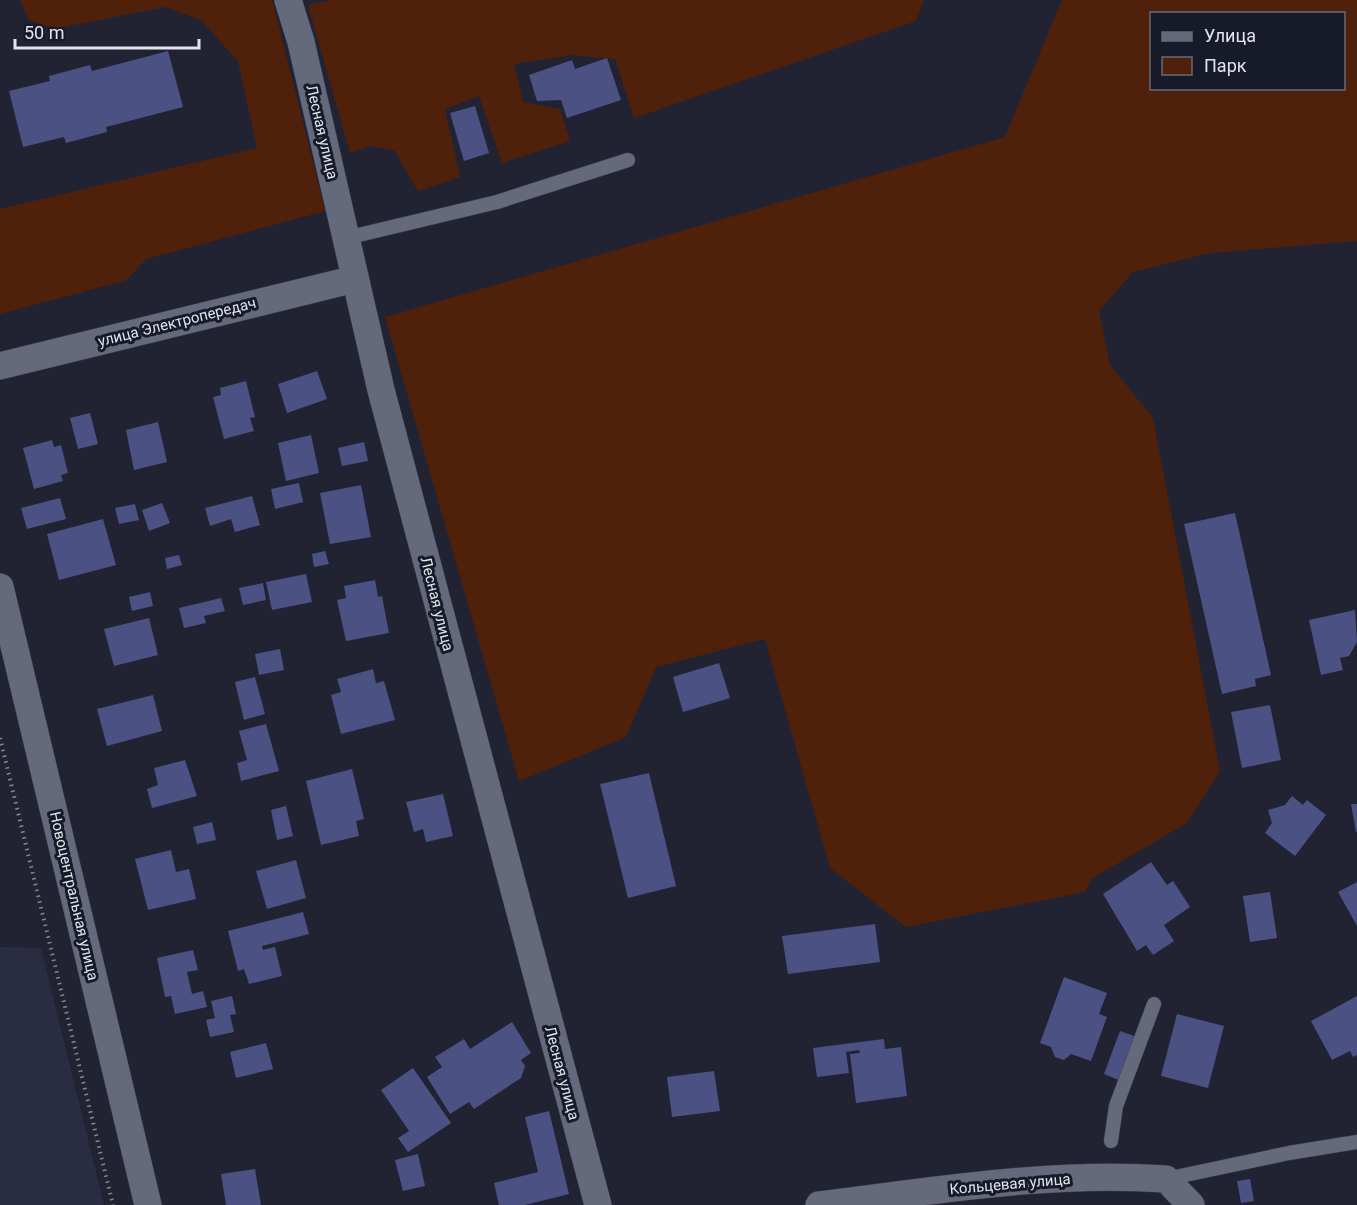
<svg xmlns="http://www.w3.org/2000/svg" width="1357" height="1205" viewBox="0 0 1357 1205" font-family="Roboto,sans-serif">
  <style>
    .built { fill: #2a2d42 }
    .green { fill: #50210a; fill-rule: evenodd }
    .building { fill: #4b5183 }
    .lines { fill: none; stroke-linecap: round; stroke-linejoin: round }
    .lane-casing { stroke: #3e404d; stroke-width: 15 }
    .street-casing { stroke: #3e404d; stroke-width: 28 }
    .path { stroke: #848693; stroke-width: 4; stroke-dasharray: 1.5 4.5; stroke-linecap: butt }
    .lane { stroke: #65697c; stroke-width: 14 }
    .street { stroke: #65697c; stroke-width: 27 }
    .labels { text-anchor: middle; dominant-baseline: central; stroke-width: 6; stroke-linejoin: round; paint-order: stroke }
    .street-label { font-size: 15px; fill: #e1e3ee; stroke: #171a29 }
  </style>
  <rect width="100%" height="100%" fill="#212333"/>
  <path class="built" d="M0,947L41,948L104,1205H0Z"/>
  <g class="green">
    <path d="M20,0H272L325,211L146,259L127,280L0,314V209L257,148L238,61L201,20L165,7L54,29L29,20Z"/>
    <path d="M331,0H924L916,21L634,118L615,59L572,55L514,64L523,102L560,109L570,141L502,163L479,96L445,109L460,177L418,191L394,150L370,146L350,153L308,5Z"/>
    <path d="M1062,0H1357V241L1210,253L1133,272L1099,311L1110,365L1153,418L1220,771L1187,823L1091,879L1085,892L906,927L830,868L765,639L656,667L626,737L519,781L385,317L1005,137ZM1152,14H1344V88H1152Z"/>
  </g>
  <g class="building">
    <path d="M168,51L183,107L106,127L107,132L66,143L64,137L23,147L9,91L50,81L49,76L90,65L92,71Z"/>
    <path d="M607,58L621,100L567,118L561,100L537,101L529,75L572,60L575,69Z"/>
    <path d="M475,106L489,153L464,161L450,113Z"/>
    <path d="M317,371L327,399L287,413L278,384Z"/>
    <path d="M246,381L255,417L250,418L254,431L224,439L213,397L221,395L220,388Z"/>
    <path d="M90,413L98,444L78,449L70,418Z"/>
    <path d="M158,422L167,462L134,470L126,430Z"/>
    <path d="M311,435L319,473L286,481L278,443Z"/>
    <path d="M52,440L54,447L61,445L68,473L61,475L63,481L34,489L23,448Z"/>
    <path d="M364,442L368,461L342,466L338,448Z"/>
    <path d="M299,483L303,502L275,509L271,489Z"/>
    <path d="M361,485L371,537L330,544L320,493Z"/>
    <path d="M252,496L260,525L235,532L231,519L210,526L205,508Z"/>
    <path d="M60,498L66,519L27,529L21,508Z"/>
    <path d="M162,503L170,523L149,531L142,510Z"/>
    <path d="M135,504L139,520L119,524L115,508Z"/>
    <path d="M1235,513L1271,675L1255,679L1256,686L1222,694L1184,524Z"/>
    <path d="M103,519L116,565L59,580L47,534Z"/>
    <path d="M325,551L329,564L314,567L312,554Z"/>
    <path d="M179,555L182,565L167,569L165,558Z"/>
    <path d="M306,574L312,602L272,610L266,582Z"/>
    <path d="M375,580L378,597L382,596L389,633L346,641L337,600L346,598L344,586Z"/>
    <path d="M263,583L266,600L243,605L239,588Z"/>
    <path d="M150,592L153,606L132,611L129,597Z"/>
    <path d="M221,598L225,611L204,616L206,623L184,628L179,608Z"/>
    <path d="M1355,610L1357,642L1349,656L1340,658L1343,670L1321,675L1309,620Z"/>
    <path d="M149,618L158,655L114,666L104,629Z"/>
    <path d="M280,649L284,670L259,675L255,654Z"/>
    <path d="M719,663L730,698L683,712L673,677Z"/>
    <path d="M373,669L376,683L384,681L395,720L341,734L331,695L341,692L337,679Z"/>
    <path d="M255,677L265,714L244,720L235,682Z"/>
    <path d="M153,695L162,731L107,746L97,709Z"/>
    <path d="M1270,705L1281,760L1242,768L1231,712Z"/>
    <path d="M266,724L279,771L241,781L237,763L247,760L239,731Z"/>
    <path d="M185,760L197,796L152,808L147,789L158,785L154,768Z"/>
    <path d="M352,769L364,819L356,821L359,836L321,845L306,781Z"/>
    <path d="M649,773L676,886L628,898L600,784Z"/>
    <path d="M443,794L453,836L426,842L423,829L414,832L406,802Z"/>
    <path d="M1292,796L1303,805L1307,800L1326,815L1295,856L1265,833L1272,823L1268,810L1285,805Z"/>
    <path d="M1351,804H1357V832H1356Z"/>
    <path d="M286,806L293,836L277,840L271,810Z"/>
    <path d="M212,822L216,840L197,844L193,827Z"/>
    <path d="M171,850L176,872L189,869L196,899L148,910L135,859Z"/>
    <path d="M296,860L306,898L267,909L256,871Z"/>
    <path d="M1151,862L1167,885L1173,881L1190,907L1164,925L1174,941L1153,955L1146,945L1137,951L1103,894Z"/>
    <path d="M1357,882V926L1338,892Z"/>
    <path d="M1270,892L1277,938L1250,942L1243,896Z"/>
    <path d="M303,912L309,934L262,946L263,950L275,947L282,976L249,984L244,969L238,971L228,931Z"/>
    <path d="M875,924L880,962L788,974L782,936Z"/>
    <path d="M193,950L198,970L187,972L192,994L203,991L207,1007L175,1014L171,996L165,997L157,958Z"/>
    <path d="M1064,977L1107,993L1099,1014L1107,1017L1091,1061L1071,1054L1064,1060L1055,1057L1051,1047L1040,1043Z"/>
    <path d="M232,996L236,1014L230,1015L234,1032L210,1037L206,1020L215,1018L211,1001Z"/>
    <path d="M1357,996V1055L1353,1057L1350,1051L1332,1060L1311,1021Z"/>
    <path d="M1177,1014L1224,1026L1208,1088L1161,1076Z"/>
    <path d="M512,1022L531,1053L521,1060L525,1066L521,1078L474,1109L469,1102L450,1114L427,1077L442,1067L435,1057L464,1039L470,1049Z"/>
    <path d="M1120,1031L1137,1037L1121,1081L1104,1074Z"/>
    <path d="M884,1039L885,1049L901,1047L907,1096L856,1103L850,1054L860,1053L859,1050L846,1052L849,1073L817,1077L813,1048Z"/>
    <path d="M266,1043L273,1069L236,1078L230,1052Z"/>
    <path d="M413,1068L451,1123L408,1152L398,1138L409,1131L381,1090Z"/>
    <path d="M714,1071L720,1111L672,1117L667,1077Z"/>
    <path d="M549,1111L569,1194L525,1205H499L494,1183L538,1172L525,1117Z"/>
    <path d="M418,1154L425,1186L403,1191L395,1160Z"/>
    <path d="M255,1169L261,1205H226L221,1174Z"/>
    <path d="M1250,1179L1254,1201L1241,1203L1237,1181Z"/>
  </g>
  <g class="lines">
    <defs>
      <g id="lane">
        <path d="M346,238L497,202L628,160"/>
        <path d="M1111,1141L1116,1106L1154,1004"/>
        <path d="M1166,1179L1289,1153L1357,1142"/>
      </g>
      <g id="street">
        <path d="M288,0L301,42L381,390L598,1205"/>
        <path d="M0,366L355,279"/>
        <path d="M0,587L148,1205"/>
        <path d="M819,1205C933,1191 1050,1171 1166,1179L1191,1205"/>
      </g>
    </defs>
    <use href="#lane" class="lane-casing"/>
    <use href="#street" class="street-casing"/>
    <path class="path" d="M0,738L113,1205"/>
    <use href="#lane" class="lane"/>
    <use href="#street" class="street"/>
  </g>
  <g class="labels">
    <g class="street-label">
      <text transform="translate(322 132) rotate(77)">Лесная улица</text>
      <text transform="translate(177 322) rotate(-14)">улица Электропередач</text>
      <text transform="translate(437 604) rotate(76)">Лесная улица</text>
      <text transform="translate(74 896) rotate(77)">Новоцентральная улица</text>
      <text transform="translate(562 1073) rotate(75)">Лесная улица</text>
      <text transform="translate(1010 1184) rotate(-5)">Кольцевая улица</text>
    </g>
  </g>
  <rect x="1150" y="12" width="195" height="78" fill="#171a29" stroke="#686a78" stroke-width="1.5"/>
  <rect x="1162" y="32" width="30" height="9" fill="#65697c" stroke="#686a78" stroke-width="1.5"/>
  <text x="1204" y="42" font-size="18" fill="#e1e3ee">Улица</text>
  <rect x="1162" y="57" width="30" height="18" fill="#50210a" stroke="#686a78" stroke-width="1.5"/>
  <text x="1204" y="72" font-size="18" fill="#e1e3ee">Парк</text>
  <path d="M15 39v9h184v-9" fill="none" stroke="#e1e3ee" stroke-width="3"/>
  <text x="24" y="39" font-size="18" fill="#e1e3ee" stroke="#171a29" stroke-width="4.5" paint-order="stroke">50 m</text>
</svg>
